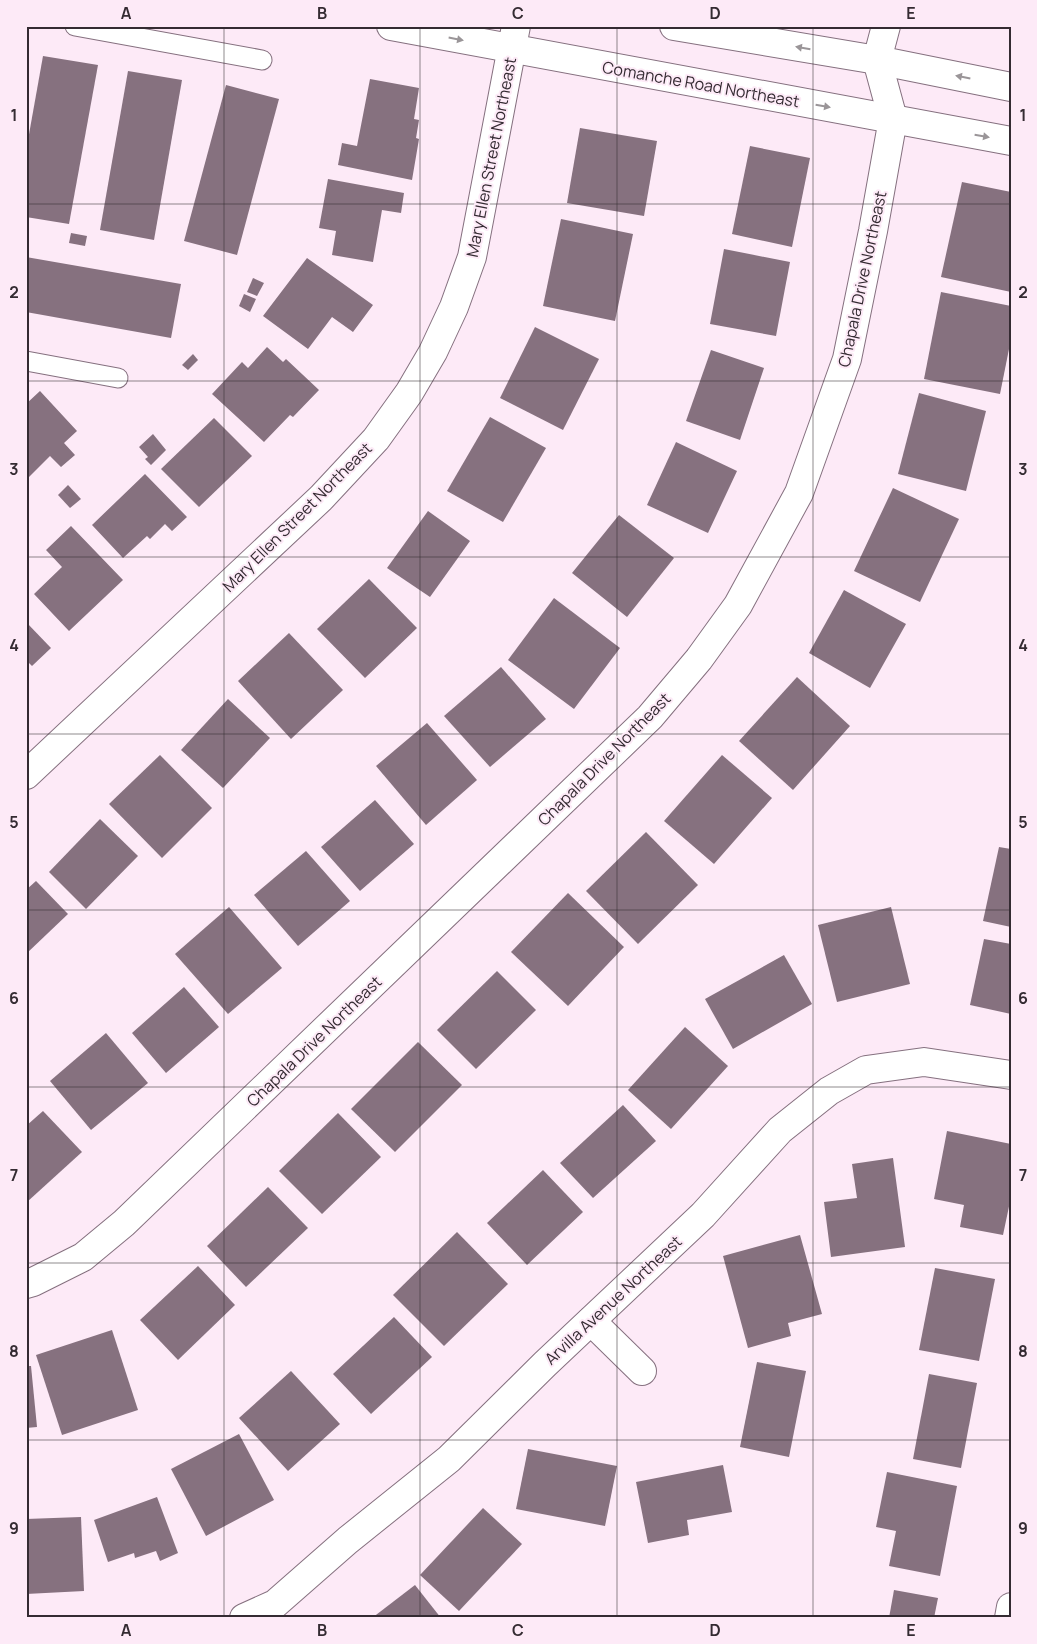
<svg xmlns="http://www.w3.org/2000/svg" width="1037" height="1644" viewBox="0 0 1037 1644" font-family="Manrope,sans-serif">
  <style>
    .building { fill: #86717f }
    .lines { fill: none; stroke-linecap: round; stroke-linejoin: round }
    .service-casing { stroke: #85707f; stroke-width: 21 }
    .minor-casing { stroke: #85707f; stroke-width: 30 }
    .tertiary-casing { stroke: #85707f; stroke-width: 30 }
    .service { stroke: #fff; stroke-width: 19 }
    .minor { stroke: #fff; stroke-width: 28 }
    .tertiary { stroke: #fff; stroke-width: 28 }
    .oneway { fill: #9a9598 }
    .grid { fill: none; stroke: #342b32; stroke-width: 1; stroke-opacity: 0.55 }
    .labels { text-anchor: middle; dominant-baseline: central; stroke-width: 4; stroke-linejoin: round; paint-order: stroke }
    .street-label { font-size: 16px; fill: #342b32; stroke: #fdeaf7 }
    .neatline { fill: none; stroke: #342b32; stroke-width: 2 }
    .grid-label { font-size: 16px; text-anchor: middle; font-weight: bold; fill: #342b32 }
  </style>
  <rect width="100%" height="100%" fill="#fdeaf7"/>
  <g class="building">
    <path d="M43,56L98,65L69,224L26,217V151Z"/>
    <path d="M128,71L182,80L154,240L100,230Z"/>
    <path d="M370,79L419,88L414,119L419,120L416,138L419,139L412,180L338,165L342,143L357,146Z"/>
    <path d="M226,85L279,99L237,255L184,241Z"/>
    <path d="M580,128L657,141L644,216L567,203Z"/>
    <path d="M750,146L810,158L792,247L732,234Z"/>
    <path d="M328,179L404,193L401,213L382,210L373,262L332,255L336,231L319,228Z"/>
    <path d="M962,182L1011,192V292L941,277Z"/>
    <path d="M561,219L633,234L615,321L543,306Z"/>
    <path d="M71,233L87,236L85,246L69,243Z"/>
    <path d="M724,249L790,262L776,336L710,324Z"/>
    <path d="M26,257L181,284L171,338L26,312Z"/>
    <path d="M307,258L373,305L353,332L332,317L308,349L263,316Z"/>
    <path d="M253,278L264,283L257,296L247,292Z"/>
    <path d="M941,292L1011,306V339L1000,394L924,379Z"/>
    <path d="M244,294L256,299L250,312L239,306Z"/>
    <path d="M535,327L599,359L563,430L500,398Z"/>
    <path d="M267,347L283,362L286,359L319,390L293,417L290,415L264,442L212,394L242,362L248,368Z"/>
    <path d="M711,350L764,368L740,440L686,421Z"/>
    <path d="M193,354L198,360L188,370L182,365Z"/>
    <path d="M40,391L77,431L64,443L75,455L61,467L50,456L26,480V404Z"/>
    <path d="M919,393L986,411L966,491L898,474Z"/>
    <path d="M490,417L546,448L503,522L447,491Z"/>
    <path d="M214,418L252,456L199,507L161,469Z"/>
    <path d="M153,434L166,450L151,465L145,459L148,457L139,447Z"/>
    <path d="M676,442L737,471L708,533L647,505Z"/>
    <path d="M145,474L187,517L172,531L165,524L150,539L147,536L123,558L92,525Z"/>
    <path d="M68,485L81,499L70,508L58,495Z"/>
    <path d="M893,488L959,519L920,602L854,571Z"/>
    <path d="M428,511L470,541L430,597L387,568Z"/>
    <path d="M619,515L674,558L627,617L572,573Z"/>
    <path d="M71,526L123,580L69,631L34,594L62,567L46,550Z"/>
    <path d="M369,579L417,628L365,678L317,629Z"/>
    <path d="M844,590L906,624L870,688L809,653Z"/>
    <path d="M554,598L620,648L574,709L508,660Z"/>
    <path d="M26,622L51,648L32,666L26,660Z"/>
    <path d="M289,633L343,690L291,739L238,681Z"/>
    <path d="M501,667L546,719L490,767L444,716Z"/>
    <path d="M797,677L850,726L793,790L739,741Z"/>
    <path d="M228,699L270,738L223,788L181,750Z"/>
    <path d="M427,723L477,780L426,825L376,766Z"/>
    <path d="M160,755L212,808L162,858L109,804Z"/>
    <path d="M722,755L772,798L714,864L664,821Z"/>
    <path d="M375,800L414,844L360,891L321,847Z"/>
    <path d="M100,819L138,856L86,909L49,872Z"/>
    <path d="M646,832L698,885L638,944L586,891Z"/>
    <path d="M999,847L1011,849V927L983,921Z"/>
    <path d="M306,851L350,901L298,946L254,895Z"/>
    <path d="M36,881L68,914L26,954V890Z"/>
    <path d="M568,893L624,947L568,1006L511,952Z"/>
    <path d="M229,907L282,968L228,1014L175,954Z"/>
    <path d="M891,907L910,984L837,1002L818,925Z"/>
    <path d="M984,939L1011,944V1014L970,1005Z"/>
    <path d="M784,955L812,1004L733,1049L705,999Z"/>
    <path d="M497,971L536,1010L476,1069L437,1030Z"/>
    <path d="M184,987L219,1027L166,1073L132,1033Z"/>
    <path d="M685,1027L728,1066L671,1129L628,1090Z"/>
    <path d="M106,1033L148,1083L91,1130L50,1081Z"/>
    <path d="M418,1042L462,1085L395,1152L351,1109Z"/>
    <path d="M623,1105L656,1141L593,1198L560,1163Z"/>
    <path d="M43,1111L82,1152L27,1202L26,1126Z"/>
    <path d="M338,1113L381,1157L322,1214L279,1171Z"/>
    <path d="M947,1131L1011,1144V1197L1003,1235L960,1227L964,1205L934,1199Z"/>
    <path d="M893,1158L905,1247L831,1257L824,1202L857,1198L852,1164Z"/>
    <path d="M543,1170L583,1212L527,1265L487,1223Z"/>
    <path d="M268,1187L308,1228L246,1287L207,1246Z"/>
    <path d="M457,1232L508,1284L444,1346L393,1295Z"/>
    <path d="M800,1235L822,1314L788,1323L791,1336L748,1348L723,1256Z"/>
    <path d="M198,1266L235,1305L178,1360L140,1320Z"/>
    <path d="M935,1268L995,1279L979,1361L919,1350Z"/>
    <path d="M394,1317L432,1357L371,1414L333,1374Z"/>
    <path d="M112,1330L138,1410L62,1435L36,1355Z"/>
    <path d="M757,1362L806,1371L789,1457L740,1447Z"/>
    <path d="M26,1366H31L37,1427L26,1428Z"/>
    <path d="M291,1371L340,1424L288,1471L239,1418Z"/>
    <path d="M929,1374L977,1383L961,1468L913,1459Z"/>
    <path d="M239,1434L274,1500L206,1536L171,1469Z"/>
    <path d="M528,1449L617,1466L605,1526L516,1509Z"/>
    <path d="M723,1465L732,1512L687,1520L689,1535L648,1543L636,1482Z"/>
    <path d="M887,1472L957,1486L940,1576L889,1566L896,1531L876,1527Z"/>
    <path d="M157,1497L178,1553L160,1561L156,1551L135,1558L134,1553L108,1562L94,1520Z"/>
    <path d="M483,1508L522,1544L459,1611L420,1575Z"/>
    <path d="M81,1517L84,1591L26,1594V1519Z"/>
    <path d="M415,1585L441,1618H372Z"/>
    <path d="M894,1590L938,1598L934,1618H889Z"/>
  </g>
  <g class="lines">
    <defs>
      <g id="service">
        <path d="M75,26L262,60"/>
        <path d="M26,361L118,378"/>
      </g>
      <g id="minor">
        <path d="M26,775L321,498L376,439L409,393L433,352L454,307L472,257L516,26"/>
        <path d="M26,1284L33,1282L83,1257L124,1223L650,717L699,659L738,605L799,493L847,359L873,231L893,119L877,60L886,26"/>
        <path d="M591,1321L642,1371"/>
        <path d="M244,1618L275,1604L348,1540L449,1459L545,1364L703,1215L780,1130L829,1091L866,1070L924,1062L1011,1075"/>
        <path d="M1009,1618L1011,1607"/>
      </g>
      <g id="tertiary">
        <path d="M391,26L1011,141"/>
        <path d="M674,26L877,60L1011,87"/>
      </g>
    </defs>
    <use href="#service" class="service-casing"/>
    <use href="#minor" class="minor-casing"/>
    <use href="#tertiary" class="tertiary-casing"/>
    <use href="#service" class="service"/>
    <use href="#minor" class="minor"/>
    <use href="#tertiary" class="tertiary"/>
  </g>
  <defs><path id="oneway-solid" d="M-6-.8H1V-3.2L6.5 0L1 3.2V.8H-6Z" transform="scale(1.25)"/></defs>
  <g class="oneway">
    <use href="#oneway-solid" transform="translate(456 39) rotate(11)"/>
    <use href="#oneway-solid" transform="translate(803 48) rotate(-170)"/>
    <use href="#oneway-solid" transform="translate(963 77) rotate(-169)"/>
    <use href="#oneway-solid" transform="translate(823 106) rotate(10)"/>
    <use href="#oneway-solid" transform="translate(982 136) rotate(10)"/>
  </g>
  <path class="grid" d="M224,26V1618M420,26V1618M617,26V1618M813,26V1618M26,204H1011M26,381H1011M26,557H1011M26,734H1011M26,910H1011M26,1087H1011M26,1263H1011M26,1440H1011"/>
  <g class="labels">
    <g class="street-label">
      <text transform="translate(701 84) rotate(10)">Comanche Road Northeast</text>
      <text transform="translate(491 157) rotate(-79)">Mary Ellen Street Northeast</text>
      <text transform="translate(862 279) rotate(-78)">Chapala Drive Northeast</text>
      <text transform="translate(297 517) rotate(-45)">Mary Ellen Street Northeast</text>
      <text transform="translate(604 759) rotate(-45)">Chapala Drive Northeast</text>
      <text transform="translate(314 1041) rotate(-44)">Chapala Drive Northeast</text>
      <text transform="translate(613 1300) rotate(-43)">Arvilla Avenue Northeast</text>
    </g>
  </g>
  <rect width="1037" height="1644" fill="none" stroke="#fdeaf7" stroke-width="55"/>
  <rect x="28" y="28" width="982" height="1588" class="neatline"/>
  <g class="grid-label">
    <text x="126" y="19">A</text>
    <text x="322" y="19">B</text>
    <text x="518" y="19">C</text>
    <text x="715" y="19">D</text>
    <text x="911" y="19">E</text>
    <text x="14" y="121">1</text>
    <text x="1023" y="121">1</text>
    <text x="14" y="298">2</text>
    <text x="1023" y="298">2</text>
    <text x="14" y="475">3</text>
    <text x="1023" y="475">3</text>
    <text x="14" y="651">4</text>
    <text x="1023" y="651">4</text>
    <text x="14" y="828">5</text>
    <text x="1023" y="828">5</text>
    <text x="14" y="1004">6</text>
    <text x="1023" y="1004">6</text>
    <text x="14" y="1181">7</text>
    <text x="1023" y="1181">7</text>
    <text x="14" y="1357">8</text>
    <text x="1023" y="1357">8</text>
    <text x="14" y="1534">9</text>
    <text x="1023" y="1534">9</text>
    <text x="126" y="1636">A</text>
    <text x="322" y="1636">B</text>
    <text x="518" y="1636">C</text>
    <text x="715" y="1636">D</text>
    <text x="911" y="1636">E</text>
  </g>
</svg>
